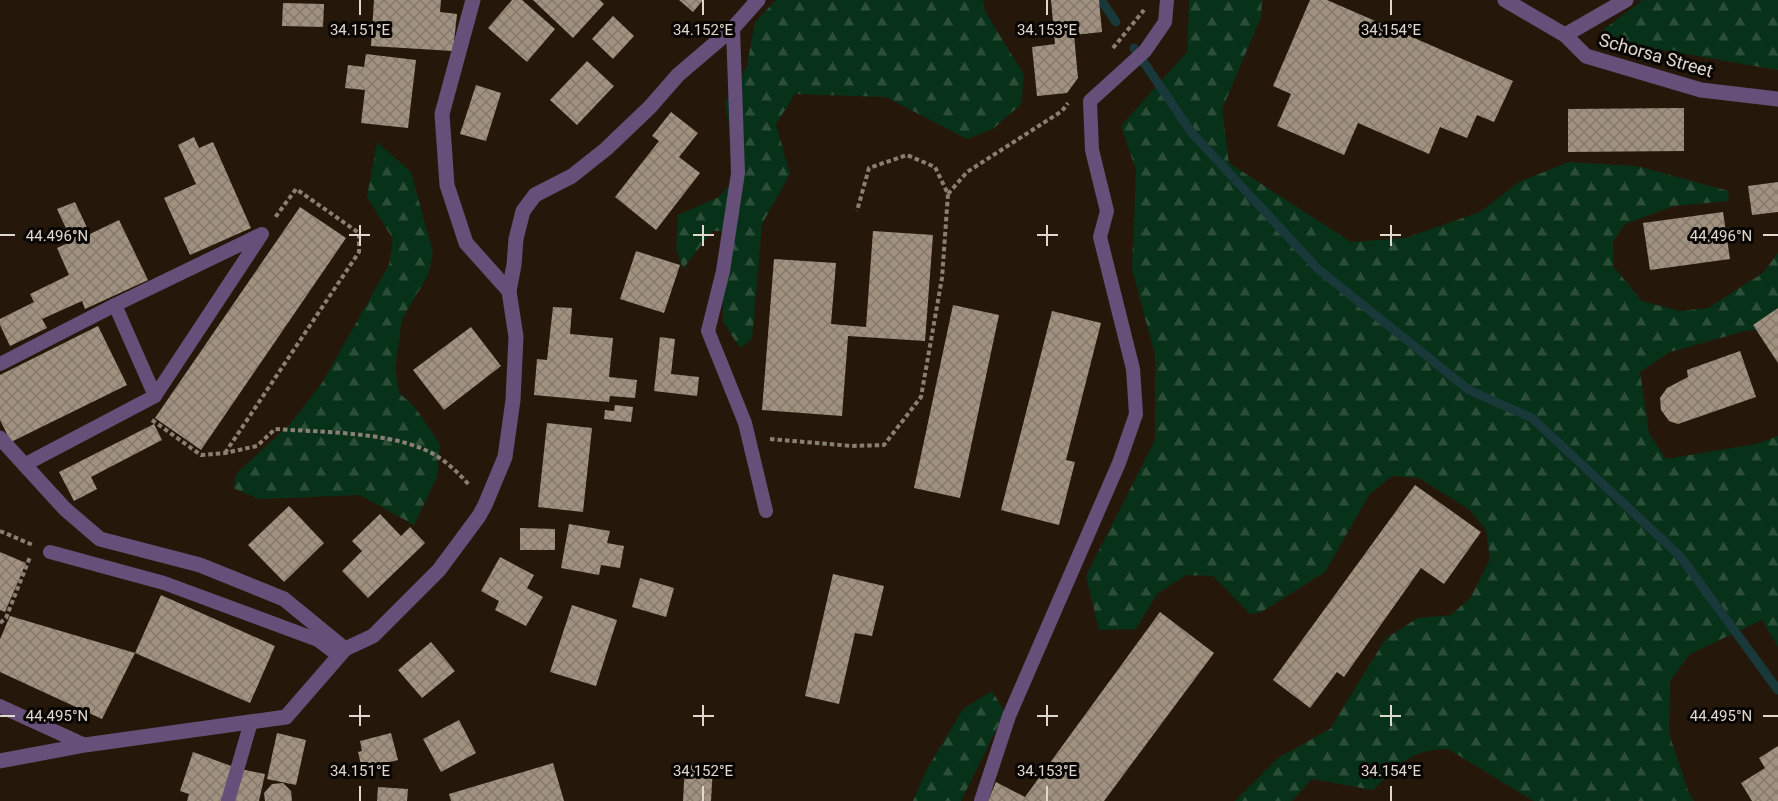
<svg xmlns="http://www.w3.org/2000/svg" width="1778" height="801" viewBox="0 0 1778 801" font-family="Roboto,sans-serif">
  <style>
    .forest { fill: url(#forest-firs) }
    .lines { fill: none; stroke-linecap: round; stroke-linejoin: round }
    .stream { stroke: #18383a; stroke-width: 9 }
    .building { fill: url(#building-cross-hatch) }
    .path { stroke: #8a7f74; stroke-width: 4; stroke-dasharray: 4.5 3; stroke-linecap: butt }
    .service { stroke: #665079; stroke-width: 14 }
    .minor { stroke: #665079; stroke-width: 15 }
    .ticks { fill: none; stroke: #e0d7ce; stroke-width: 2 }
    .labels { text-anchor: middle; dominant-baseline: central; stroke-width: 6; stroke-linejoin: round; paint-order: stroke }
    .street-label { font-size: 18px; fill: #e0d7ce; stroke: #090502 }
    .ticks-label { font-size: 15px; text-anchor: middle; fill: #e0d7ce; stroke: #090502; stroke-width: 6; stroke-linejoin: round; paint-order: stroke }
  </style>
  <defs>
    <pattern id="forest-firs" width="22" height="20" patternUnits="userSpaceOnUse" patternTransform="scale(1.5)"><rect width="22" height="20" fill="#083119"/><path d="M5 1l3.5 6h-7zM16 11l3.5 6h-7z" fill="#2c4e39"/></pattern>
    <pattern id="building-cross-hatch" width="8" height="8" patternUnits="userSpaceOnUse" patternTransform="scale(1.5)"><rect width="8" height="8" fill="#a19180"/><path d="M0 0l8 8M0 8l8-8" fill="none" stroke="#85796c"/></pattern>
  </defs>
  <rect width="100%" height="100%" fill="#25180a"/>
  <g class="forest">
    <path d="M776,0H983L985,11L1024,75L1021,104L993,129L967,139L886,97L795,94L776,124L790,174L762,224L752,339L740,348L723,322L722,231H712L683,269L676,248L678,215L719,197L738,173L725,102L747,66L755,22Z"/>
    <path d="M1189,0H1262L1261,17L1222,109L1229,163L1351,242L1405,238L1480,212L1519,182L1569,162L1637,166L1729,191L1728,201L1674,206L1625,224L1613,242V266L1642,301L1679,311L1708,308L1763,273L1778,253V326L1745,331L1670,352L1640,372L1649,433L1666,459L1756,444L1778,436V647L1762,620L1690,654L1670,681L1669,733L1688,791L1694,801H1534L1448,749C1411,749 1398,765 1373,790L1312,779L1292,801H1235L1278,758L1330,729L1386,638L1418,618L1451,615L1471,597L1490,559L1486,530L1470,510L1419,478L1392,476L1369,495L1325,572L1261,612L1250,614L1213,576L1186,575L1157,594L1136,629L1099,630L1086,576L1155,440V355L1132,269L1136,170L1121,126L1187,52Z"/>
    <path d="M1643,0H1778V70L1616,42L1603,30Z"/>
    <path d="M377,142L411,172L433,253L428,275L402,319L395,368L399,393L414,406L440,444L437,477L414,525L360,495L259,499L233,488L237,473L290,424L322,383L389,265L393,239L367,197Z"/>
    <path d="M992,691L1005,712L961,801H913L927,769L963,709Z"/>
  </g>
  <g class="lines">
    <g class="stream">
      <path d="M1101,0L1116,22"/>
      <path d="M1134,48L1192,133L1318,269L1469,390L1532,418L1680,556L1778,690"/>
    </g>
  </g>
  <g class="building">
    <path d="M374,0H441L440,12L457,14L453,51L371,46Z"/>
    <path d="M512,0H522L555,29L527,62L488,28Z"/>
    <path d="M533,0H600L604,4L573,38Z"/>
    <path d="M679,0H703L693,12Z"/>
    <path d="M1051,0H1099L1102,32L1074,35L1078,78L1067,93L1037,96L1032,47L1055,44Z"/>
    <path d="M1310,0H1327L1513,81L1494,122L1477,115L1467,138L1440,127L1429,154L1358,123L1344,155L1277,126L1291,94L1273,86Z"/>
    <path d="M283,3L324,4L323,27L282,26Z"/>
    <path d="M613,16L634,36L613,59L592,39Z"/>
    <path d="M366,54L416,60L408,128L361,123L365,90L345,88L348,65L364,67Z"/>
    <path d="M587,61L614,86L577,125L550,100Z"/>
    <path d="M476,85L501,93L486,141L460,134Z"/>
    <path d="M1684,108V151L1568,152V109Z"/>
    <path d="M671,112L698,133L679,157L700,173L656,230L615,197L659,141L652,136Z"/>
    <path d="M194,137L199,148L213,142L251,228L190,255L164,198L196,184L178,145Z"/>
    <path d="M1778,182V212L1752,215L1748,186Z"/>
    <path d="M75,202L90,234L119,220L148,280L85,309L82,301L42,319L47,328L10,346L0,325V319L34,302L30,294L69,275L57,248L72,241L57,209Z"/>
    <path d="M300,207L346,238L201,450L155,418Z"/>
    <path d="M1723,212L1730,259L1650,270L1643,223Z"/>
    <path d="M873,231L933,235L925,341L848,336L842,416L762,410L774,259L836,263L831,324L866,327Z"/>
    <path d="M636,251L680,265L664,313L620,299Z"/>
    <path d="M953,305L999,315L960,498L914,488Z"/>
    <path d="M553,307L572,308L570,334L613,338L609,377L637,380L635,398L610,396L609,402L534,395L537,359L547,360Z"/>
    <path d="M1778,308V363L1753,325Z"/>
    <path d="M1052,311L1101,323L1066,460L1075,462L1059,525L1001,510Z"/>
    <path d="M98,326L127,385L11,442L0,420V375Z"/>
    <path d="M471,327L501,366L444,410L413,370Z"/>
    <path d="M660,337L675,339L671,374L699,377L697,396L654,391Z"/>
    <path d="M1740,351L1756,397L1678,424L1669,421L1661,410L1660,398L1667,388L1688,377L1687,370Z"/>
    <path d="M615,405L633,407L631,422L604,419L605,410L614,411Z"/>
    <path d="M547,423L592,428L583,512L538,507Z"/>
    <path d="M154,424L162,440L91,477L97,489L74,501L59,472Z"/>
    <path d="M1415,485L1481,532L1444,584L1421,568L1344,677L1337,672L1310,708L1273,680Z"/>
    <path d="M289,506L324,543L284,582L248,545Z"/>
    <path d="M380,514L401,536L410,527L425,543L368,598L342,571L362,551L352,541Z"/>
    <path d="M569,524L610,531L607,543L624,546L620,568L601,565L599,575L561,568Z"/>
    <path d="M520,528L555,529V550H520Z"/>
    <path d="M0,552L26,563L5,612L0,610Z"/>
    <path d="M500,557L534,575L527,588L543,597L526,626L495,610L499,601L481,591Z"/>
    <path d="M833,574L884,586L872,636L855,633L839,704L805,696Z"/>
    <path d="M640,578L674,588L666,617L632,607Z"/>
    <path d="M161,595L275,646L250,703L135,653Z"/>
    <path d="M572,605L617,620L596,686L550,672Z"/>
    <path d="M1160,612L1214,653L1104,801H988L996,782L1025,797Z"/>
    <path d="M10,616L135,653L102,719L0,672V639Z"/>
    <path d="M431,642L455,671L422,698L398,670Z"/>
    <path d="M459,720L476,753L441,772L423,739Z"/>
    <path d="M277,733L306,740L296,785L267,779Z"/>
    <path d="M391,733L398,760L362,769L358,752L362,751L360,741Z"/>
    <path d="M1778,746V801H1752L1741,783L1765,768L1759,758Z"/>
    <path d="M193,752L234,767L221,801H187L189,794L180,791Z"/>
    <path d="M553,763L564,801H451L449,794Z"/>
    <path d="M685,765L713,767L711,801H683Z"/>
    <path d="M240,769L265,774L259,801H233Z"/>
    <path d="M283,783L291,791L292,801H265L264,793L272,784Z"/>
    <path d="M378,787L408,789L407,801H377Z"/>
  </g>
  <g class="lines">
    <g class="path">
      <path d="M1113,48L1144,10"/>
      <path d="M948,194L967,172L1062,111L1068,103"/>
      <path d="M152,420L201,455L225,453L257,446L275,429C318,432 384,432 423,449C441,456 457,471 470,486"/>
      <path d="M770,439L852,446L884,445L921,397L942,278L948,194L935,167L907,155L869,168L857,211"/>
      <path d="M225,453L359,252V233L296,189L274,219"/>
      <path d="M0,531L33,545"/>
      <path d="M0,623L6,618L30,557"/>
    </g>
    <g class="service">
      <path d="M733,28L738,173L723,271L708,331L745,423L766,511"/>
      <path d="M115,305L155,396"/>
      <path d="M0,364L115,305L262,234L155,396L24,465"/>
      <path d="M50,552L164,583L318,640L339,656"/>
      <path d="M0,706L85,745"/>
      <path d="M228,801L251,722"/>
      <path d="M981,801L1009,716L1119,463L1136,414L1133,369L1100,237L1107,211L1092,150L1090,101L1145,51L1165,22L1167,0"/>
    </g>
    <g class="minor">
      <path d="M473,0L442,114L447,185L466,243L509,291"/>
      <path d="M1505,0L1565,35L1586,56L1701,90L1778,99"/>
      <path d="M1565,35L1626,0"/>
      <path d="M0,438L65,509L100,539L200,565L284,599L345,649"/>
      <path d="M0,761L85,745L286,717L345,649L373,636L439,570L479,516L485,505L505,457L513,400L516,337L509,291L514,265L516,239L523,211L535,195L572,176L606,149L650,107L678,75L733,28L758,0"/>
    </g>
  </g>
  <path class="ticks" d="M360,0V15M703,0V15M1047,0V15M1391,0V15M360,225V246M703,225V246M1047,225V246M1391,225V246M0,235H15M349,235H370M693,235H714M1037,235H1058M1380,235H1401M1763,235H1778M360,705V726M703,705V726M1047,705V726M1391,705V726M0,716H15M349,716H370M693,716H714M1037,716H1058M1380,716H1401M1763,716H1778M360,786V801M703,786V801M1047,786V801M1391,786V801"/>
  <g class="labels">
    <g class="street-label">
      <text transform="translate(1656 55) rotate(16)">Schorsa Street</text>
    </g>
  </g>
  <g class="ticks-label">
    <text x="360" y="35">34.151°E</text>
    <text x="703" y="35">34.152°E</text>
    <text x="1047" y="35">34.153°E</text>
    <text x="1391" y="35">34.154°E</text>
    <text x="57" y="241">44.496°N</text>
    <text x="1721" y="241">44.496°N</text>
    <text x="57" y="721">44.495°N</text>
    <text x="1721" y="721">44.495°N</text>
    <text x="360" y="776">34.151°E</text>
    <text x="703" y="776">34.152°E</text>
    <text x="1047" y="776">34.153°E</text>
    <text x="1391" y="776">34.154°E</text>
  </g>
</svg>
